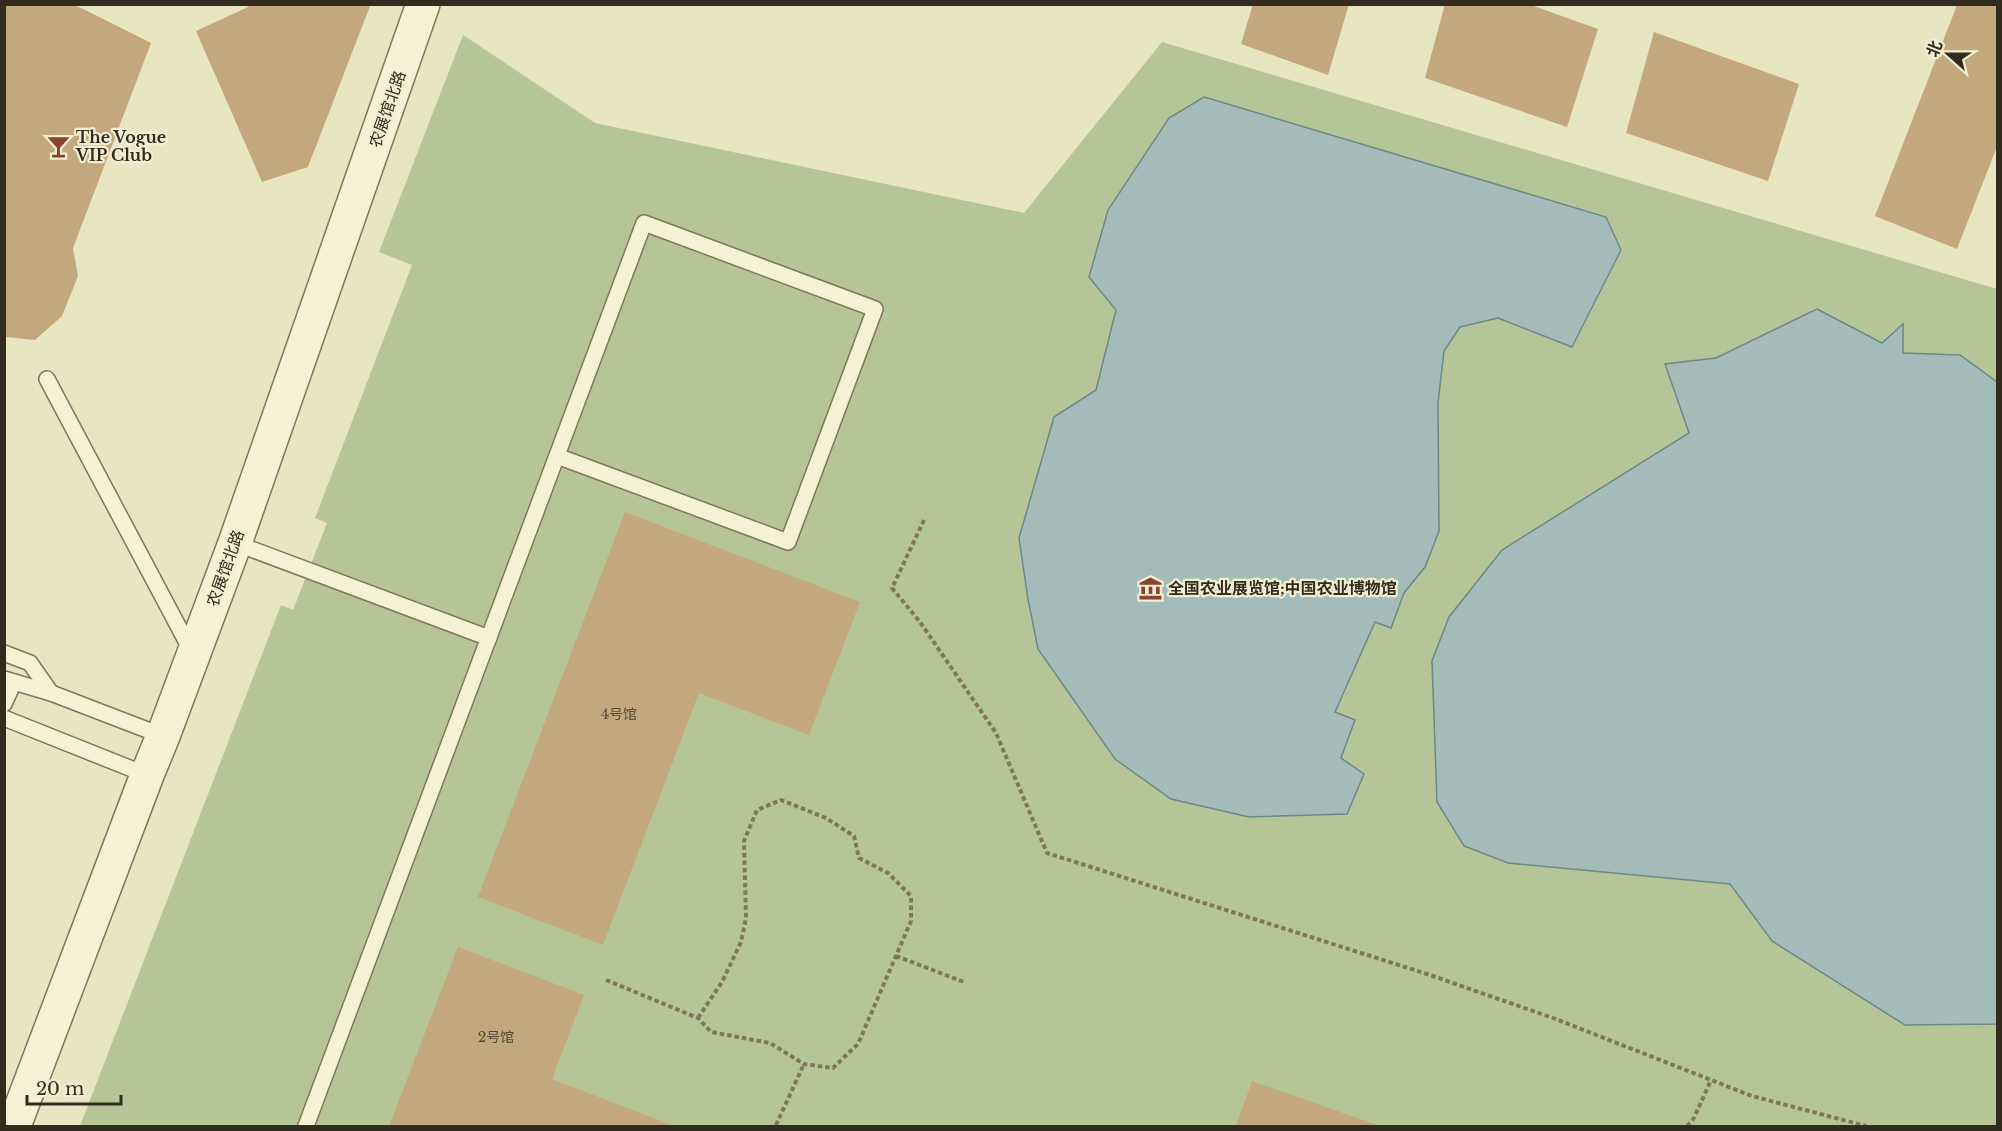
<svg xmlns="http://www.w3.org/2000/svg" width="2002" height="1131" viewBox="0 0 2002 1131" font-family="'Libre Baskerville','Noto Sans SC',serif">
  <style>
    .green { fill: #b6c598 }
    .water { fill: #a4bcb9; stroke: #6c8887; stroke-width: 1.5 }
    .building { fill: #c2a87c }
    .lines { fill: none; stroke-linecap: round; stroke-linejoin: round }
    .service-casing { stroke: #80775b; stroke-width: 18 }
    .tertiary-casing { stroke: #80775b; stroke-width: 36 }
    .path { stroke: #80775b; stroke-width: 4; stroke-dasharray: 4.5 3; stroke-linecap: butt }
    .service { stroke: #f4f1d4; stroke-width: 15 }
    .tertiary { stroke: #f4f1d4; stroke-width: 33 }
    .labels { text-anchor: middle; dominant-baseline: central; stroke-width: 4.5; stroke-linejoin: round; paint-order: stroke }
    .number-label { font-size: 14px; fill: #564b36 }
    .street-label { font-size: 16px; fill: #322c1e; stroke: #f1eed1 }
    .poi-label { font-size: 16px; font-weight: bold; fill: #322c1e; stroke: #f1eed1; text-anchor: start }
  </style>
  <rect width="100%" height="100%" fill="#e8e5c2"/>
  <path class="green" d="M463,35L595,123L1024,213L1162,42L1997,289V1126H80L281,605L293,610L327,523L315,518L412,265L379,252Z"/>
  <g class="water">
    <path d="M1204,97L1606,217L1621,250L1572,347L1498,318L1460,327L1444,351L1438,403L1439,531L1425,567L1404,593L1391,628L1375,622L1335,712L1355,720L1341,758L1364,774L1347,814L1249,817L1171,799L1115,759L1038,649L1028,599L1019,538L1054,417L1096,390L1116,310L1089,277L1108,210L1169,118Z"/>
    <path d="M1817,309L1882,343L1903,324V353L1960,355L1997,382V1024L1905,1025L1772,941L1730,884L1508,863L1464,846L1437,802L1432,661L1449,617L1502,550L1689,433L1665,364L1716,358Z"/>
  </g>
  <g class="building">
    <path d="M5,4H70L81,8L151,43L73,248L78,276L62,316L35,340L5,337Z"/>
    <path d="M248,4H369L370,6L308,167L262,182L196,31L248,7Z"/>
    <path d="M1253,4H1349L1328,75L1241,44Z"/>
    <path d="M1445,4H1528L1598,29L1567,127L1425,78Z"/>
    <path d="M1957,5H1998V144L1957,249L1875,216Z"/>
    <path d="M1654,32L1799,84L1768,181L1626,133Z"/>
    <path d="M625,512L860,602L809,735L699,693L603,945L478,897Z"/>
    <path d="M458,947L584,995L552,1079L674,1126H389Z"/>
    <path d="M1252,1081L1380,1126H1236Z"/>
  </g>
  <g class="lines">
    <defs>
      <g id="service">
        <path d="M47,379L193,654"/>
        <path d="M235,543L489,638"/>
        <path d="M4,653L30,663L51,693"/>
        <path d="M4,679L51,693L163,736"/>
        <path d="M4,704L14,682"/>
        <path d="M4,718L147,775"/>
        <path d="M306,1126L644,223L875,309L788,542L557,456"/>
      </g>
      <path id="tertiary" d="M14,1126L147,775L163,736L235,543L423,4"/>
    </defs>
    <use href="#service" class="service-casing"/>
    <use href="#tertiary" class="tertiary-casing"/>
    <g class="path">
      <path d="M924,520L892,588L920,622L996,733L1047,853L1427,974L1553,1018L1752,1096L1866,1126"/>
      <path d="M896,956L964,982"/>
      <path d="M606,980L698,1018L711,1032L770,1043L804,1064L833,1068L858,1044L911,921V896L888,873L859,858L854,836L826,818L781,800L757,810L744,841L746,918L741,942L722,982L698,1018"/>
      <path d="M776,1125L804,1064"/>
      <path d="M1687,1126L1694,1118L1711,1080"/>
    </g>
    <use href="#service" class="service"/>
    <use href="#tertiary" class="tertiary"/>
  </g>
  <defs>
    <symbol id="bar-bare" viewBox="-9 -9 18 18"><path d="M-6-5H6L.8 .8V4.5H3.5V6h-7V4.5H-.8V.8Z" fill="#884332" stroke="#f1eed1" stroke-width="2.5" paint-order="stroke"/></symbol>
    <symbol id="museum-bare" viewBox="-9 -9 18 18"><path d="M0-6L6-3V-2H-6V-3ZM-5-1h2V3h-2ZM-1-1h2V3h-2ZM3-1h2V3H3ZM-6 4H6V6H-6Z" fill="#884332" stroke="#f1eed1" stroke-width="2.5" paint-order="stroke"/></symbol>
  </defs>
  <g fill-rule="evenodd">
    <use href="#bar-bare" x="42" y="130" width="33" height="33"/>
    <use href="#museum-bare" x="1134" y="572" width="33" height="33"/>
  </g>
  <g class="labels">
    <g class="number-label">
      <text x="619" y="714">4号馆</text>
      <text x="496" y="1037">2号馆</text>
    </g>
    <g class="street-label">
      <text transform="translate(387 109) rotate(-71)">农展馆北路</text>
      <text transform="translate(225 568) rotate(-70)">农展馆北路</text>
    </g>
    <g class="poi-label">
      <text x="76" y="137">The Vogue<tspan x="76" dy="18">VIP Club</tspan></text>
      <text x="1168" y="588">全国农业展览馆;中国农业博物馆</text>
    </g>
  </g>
  <rect width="2002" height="1131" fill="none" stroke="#322c1e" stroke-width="12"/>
  <g transform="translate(1948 54) rotate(291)" stroke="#f1eed1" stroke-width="4.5" paint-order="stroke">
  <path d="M0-4.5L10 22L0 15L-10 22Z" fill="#322c1e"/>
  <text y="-9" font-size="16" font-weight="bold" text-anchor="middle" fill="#322c1e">北</text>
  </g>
  <path d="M27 1095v9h94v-9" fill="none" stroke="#322c1e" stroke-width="3"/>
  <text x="36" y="1095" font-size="18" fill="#322c1e" stroke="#f1eed1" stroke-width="4.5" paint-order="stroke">20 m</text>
</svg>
